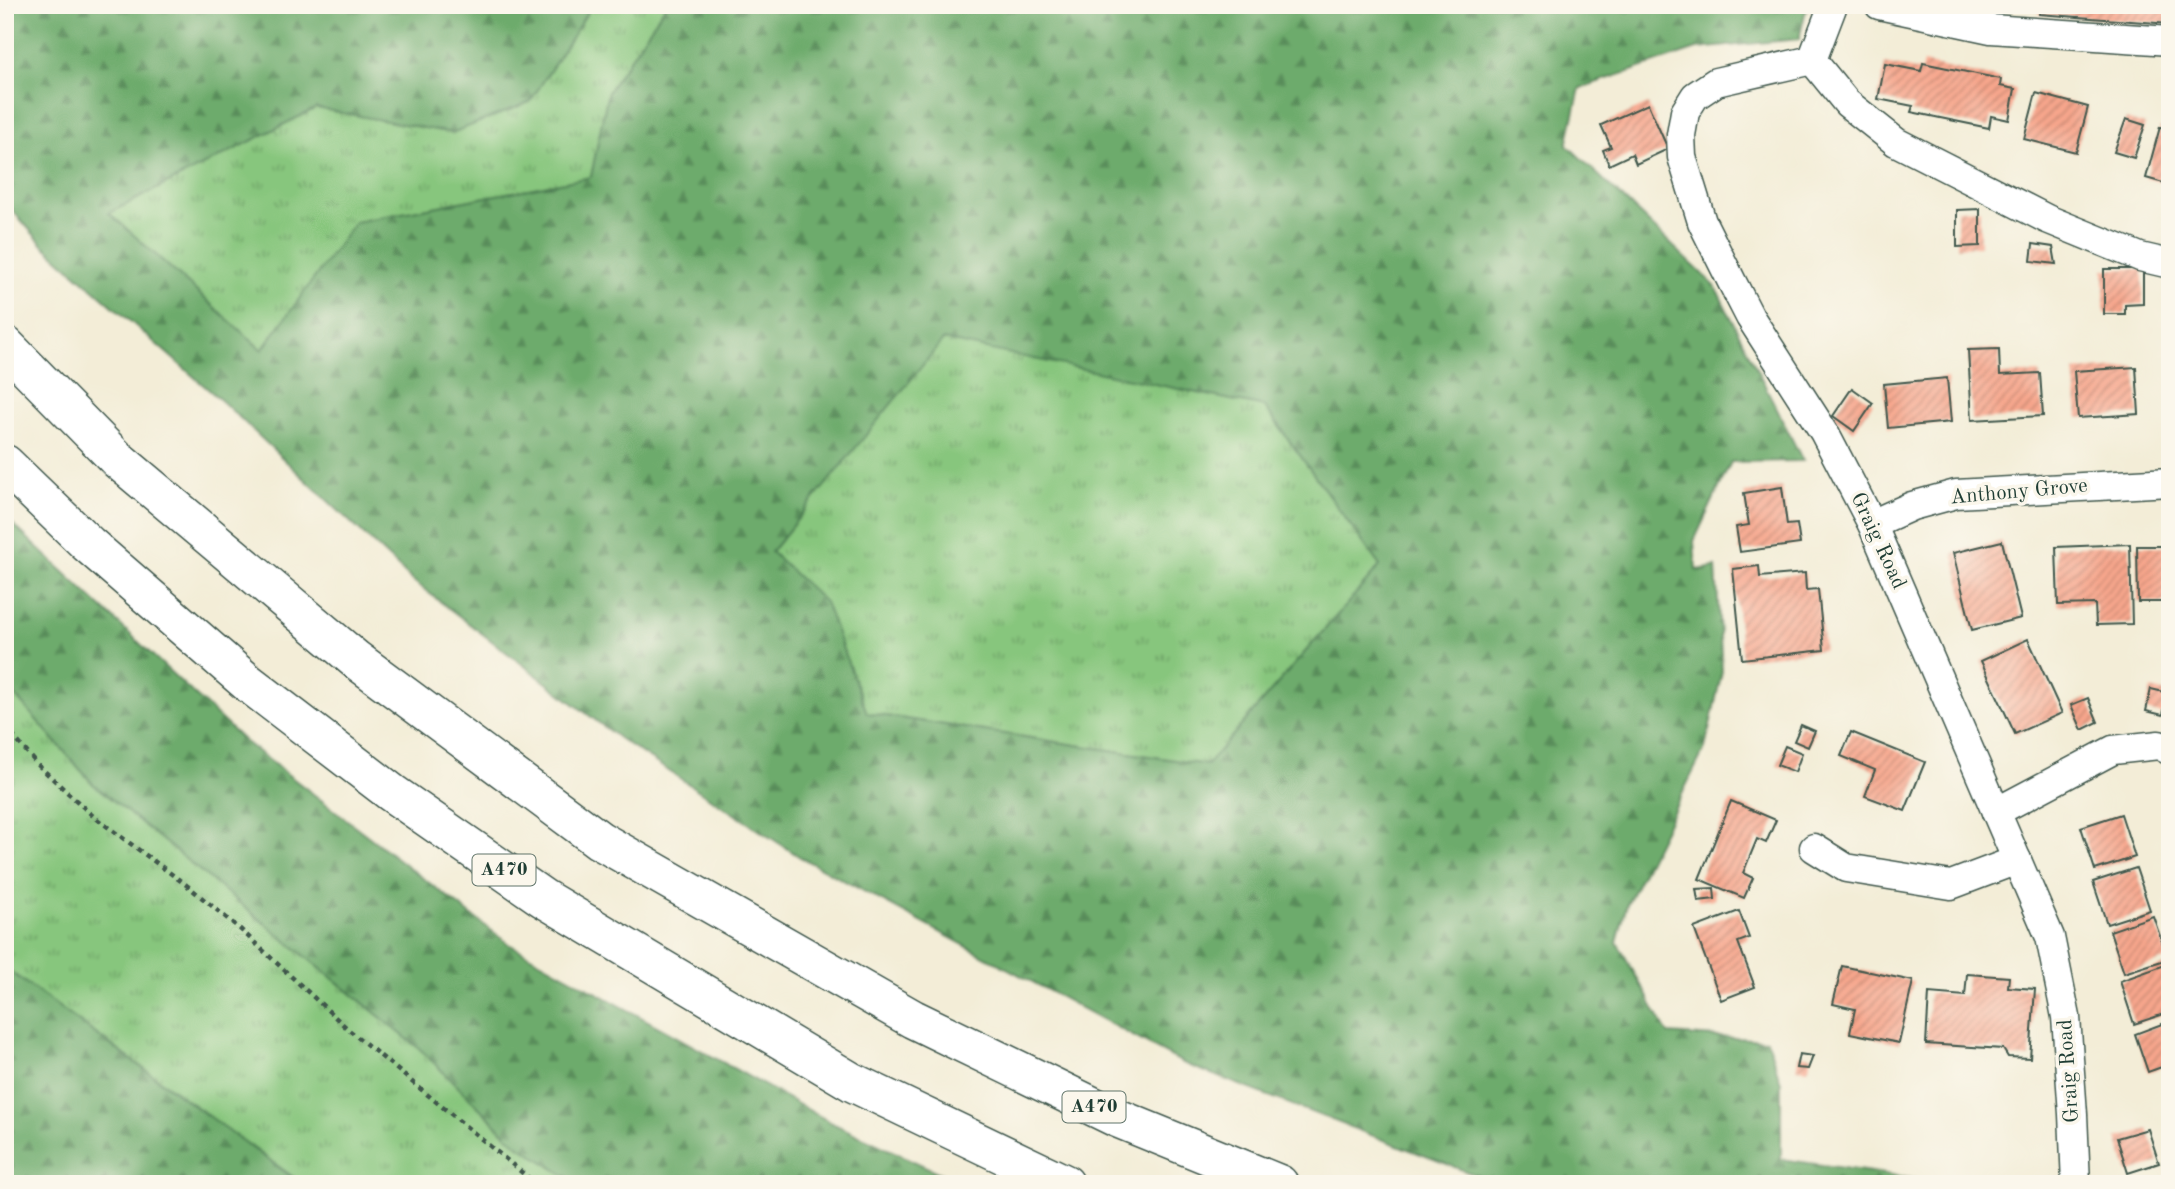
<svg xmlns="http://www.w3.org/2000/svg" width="2175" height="1189" viewBox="0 0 2175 1189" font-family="'Old Standard TT',serif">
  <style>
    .grass { fill: url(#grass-tufts); stroke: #538258; stroke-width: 2 }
    .forest { fill: url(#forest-firs); stroke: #467450; stroke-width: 2; fill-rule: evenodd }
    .building { fill: url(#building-hatch) }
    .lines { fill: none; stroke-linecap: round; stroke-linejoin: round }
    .street-casing { stroke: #3f574c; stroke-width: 31 }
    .highway-casing { stroke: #3f574c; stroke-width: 41 }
    .path { stroke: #3f574c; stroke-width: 4.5; stroke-dasharray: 5 5; stroke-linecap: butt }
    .street { stroke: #fff; stroke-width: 28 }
    .highway { stroke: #fff; stroke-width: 38 }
    .labels { text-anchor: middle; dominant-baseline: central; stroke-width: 7; stroke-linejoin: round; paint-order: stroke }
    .shield { fill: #fbf7ec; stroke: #61756b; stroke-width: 2 }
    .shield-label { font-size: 19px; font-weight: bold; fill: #1f3d34 }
    .street-label { font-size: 21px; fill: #1f3d34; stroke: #fbf7ec }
  </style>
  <defs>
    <pattern id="grass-tufts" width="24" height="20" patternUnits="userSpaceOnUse" patternTransform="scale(1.75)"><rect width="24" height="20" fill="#87c67d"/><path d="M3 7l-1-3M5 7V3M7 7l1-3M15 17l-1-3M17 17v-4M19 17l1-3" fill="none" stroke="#6ea267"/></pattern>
    <pattern id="forest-firs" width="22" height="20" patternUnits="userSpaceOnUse" patternTransform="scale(1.75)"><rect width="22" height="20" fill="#6dab6c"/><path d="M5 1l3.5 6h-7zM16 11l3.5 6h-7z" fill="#598c5a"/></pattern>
    <pattern id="building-hatch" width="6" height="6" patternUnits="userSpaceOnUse" patternTransform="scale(1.75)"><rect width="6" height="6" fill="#f7a68c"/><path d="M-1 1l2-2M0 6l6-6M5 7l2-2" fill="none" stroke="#c78873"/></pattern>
  </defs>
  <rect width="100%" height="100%" fill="#fbf7ec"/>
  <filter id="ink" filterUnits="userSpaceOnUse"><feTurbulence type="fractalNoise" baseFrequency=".0143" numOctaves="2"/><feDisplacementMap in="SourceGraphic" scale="14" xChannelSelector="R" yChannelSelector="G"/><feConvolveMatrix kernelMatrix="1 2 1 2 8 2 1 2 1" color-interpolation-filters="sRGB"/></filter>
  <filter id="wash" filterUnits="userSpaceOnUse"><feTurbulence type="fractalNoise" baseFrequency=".00686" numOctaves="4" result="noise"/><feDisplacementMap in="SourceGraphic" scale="28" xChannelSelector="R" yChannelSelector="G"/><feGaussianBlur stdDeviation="1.57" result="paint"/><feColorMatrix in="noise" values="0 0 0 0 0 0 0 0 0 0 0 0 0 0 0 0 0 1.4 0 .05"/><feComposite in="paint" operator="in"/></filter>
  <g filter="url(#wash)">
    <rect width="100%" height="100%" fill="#f3edd7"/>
    <g class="grass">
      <path d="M592,5H666L608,92L591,177L356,222L262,350L109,213L316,108L452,133L530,102Z"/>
      <path d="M942,339L1265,407L1380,566L1207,765L867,713L825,603L771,552Z"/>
      <path d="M5,684L93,784L421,1050L515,1143L578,1184H303L5,968Z"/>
    </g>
    <g class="forest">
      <path d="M5,5H592L530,102L452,133L316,108L109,213L262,350L355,222L591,177L608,92L666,5H1807L1799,39L1697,49L1580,88L1567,145L1715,286L1803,461L1731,462L1694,541L1696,570L1716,567L1722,671L1705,748L1627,904L1617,942L1668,1034L1767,1040L1781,1083V1159L1954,1184H1499L1185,1064L800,857L620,739L412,580L224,403L44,246L5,202ZM943,340L1265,407L1380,566L1207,765L867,713L825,602L771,552Z"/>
      <path d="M5,517L244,741L509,944L834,1124L963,1184H578L515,1143L421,1050L93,784L5,684Z"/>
      <path d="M5,968L296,1180L303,1184H5Z"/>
    </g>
    <g id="blocks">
      <g class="building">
        <path d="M2040,5H2170V24L2039,14Z"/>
        <path d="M1923,63L2001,79L2000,86L2015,89L2009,120L1991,116L1989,128L1911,112L1913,106L1878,99L1885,64L1921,71Z"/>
        <path d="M2036,93L2088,107L2076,152L2024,139Z"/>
        <path d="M1648,104L1668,149L1636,164L1632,154L1609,165L1603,150L1611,147L1601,125Z"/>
        <path d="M2169,109L2170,110V185L2146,178L2160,127L2164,128Z"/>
        <path d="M2126,119L2145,125L2134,158L2114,152Z"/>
        <path d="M1980,209V246L1957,247V210Z"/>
        <path d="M2033,244L2053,247L2056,264L2031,261Z"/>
        <path d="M2104,269H2143V304L2125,305V314H2104Z"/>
        <path d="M1999,349L2000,375L2040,373L2043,416L1972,420L1968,350Z"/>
        <path d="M2136,367L2139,414L2078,418L2074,371Z"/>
        <path d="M1947,378L1951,422L1888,428L1884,384Z"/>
        <path d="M1852,388L1873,403L1854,431L1833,416Z"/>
        <path d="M1782,487L1787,525L1797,524L1800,544L1740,552L1736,527L1749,525L1744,493Z"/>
        <path d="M2002,541L2021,618L1972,630L1953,553Z"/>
        <path d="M2130,544L2132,624L2096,625L2095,604L2058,605L2056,547Z"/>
        <path d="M2137,546H2170V602H2138Z"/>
        <path d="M1759,566L1760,577L1805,573L1806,590L1818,589L1824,650L1742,659L1733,569Z"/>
        <path d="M2028,639L2062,713L2015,734L1981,661Z"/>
        <path d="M2151,689L2168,693L2163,715L2146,711Z"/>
        <path d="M2088,698L2098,722L2082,730L2071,705Z"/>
        <path d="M1801,725L1815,731L1808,747L1794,741Z"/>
        <path d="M1851,732L1925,762L1905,811L1865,796L1875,770L1841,756Z"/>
        <path d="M1785,746L1802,753L1795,772L1777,765Z"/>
        <path d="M1731,801L1776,820L1766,843L1757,839L1743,873L1753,878L1744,898L1699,879Z"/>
        <path d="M2121,814L2135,857L2095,870L2081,827Z"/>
        <path d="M2136,868L2150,910L2107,924L2093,882Z"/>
        <path d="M1714,888L1715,899L1698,901L1696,889Z"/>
        <path d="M1739,911L1749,938L1738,942L1755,987L1721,1000L1694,928Z"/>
        <path d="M2153,916L2168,959L2124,973L2110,931Z"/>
        <path d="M2165,965L2170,981V1012L2134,1024L2120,981Z"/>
        <path d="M1842,966L1913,981L1899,1043L1850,1033L1855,1009L1833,1004Z"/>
        <path d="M1967,974L2009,977L2008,987L2035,989L2030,1058L2008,1057L2003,1049L1926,1044L1929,993L1965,996Z"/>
        <path d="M2170,1021V1064L2148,1072L2135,1034Z"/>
        <path d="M1799,1054L1813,1056L1808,1069L1796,1068Z"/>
        <path d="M2148,1129L2159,1163L2128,1173L2117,1138Z"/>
      </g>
    </g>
  </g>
  <g filter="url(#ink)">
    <use href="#blocks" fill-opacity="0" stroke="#3f574c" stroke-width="2"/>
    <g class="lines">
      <defs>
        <g id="street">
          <path d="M1833,5L1812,60L1716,82L1695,96L1685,112L1681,135L1682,157L1702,222L1732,282L1750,317L1824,432L1872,524L2050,937L2066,1017L2073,1114L2076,1184"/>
          <path d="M1879,5L1991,29L2170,41"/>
          <path d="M1812,60L1847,103L1896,142L2047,219L2140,257L2170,264"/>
          <path d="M1872,524L1912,506L1956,494L2170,482"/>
          <path d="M1996,812L2113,750L2159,745L2170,751"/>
          <path d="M1814,848L1846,868L1951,885L2017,860"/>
        </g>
        <g id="highway">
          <path d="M5,345L117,459L355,659L599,840L913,1019L1117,1118L1279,1184"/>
          <path d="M5,464L88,544L247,682L392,793L543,898L852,1082L1065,1184"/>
        </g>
      </defs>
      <use href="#street" class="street-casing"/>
      <use href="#highway" class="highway-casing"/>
      <path class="path" d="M5,727L39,766L93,816L189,887L240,929L349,1030L536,1184"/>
      <use href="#street" class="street"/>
      <use href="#highway" class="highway"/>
    </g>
  </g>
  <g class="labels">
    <g class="shield">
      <rect x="472.5" y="854.5" width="63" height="31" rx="5"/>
      <rect x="1062.5" y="1091.5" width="63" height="31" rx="5"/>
    </g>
    <g class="shield-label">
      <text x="504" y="870">A470</text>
      <text x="1094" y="1107">A470</text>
    </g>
    <g class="street-label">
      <text transform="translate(2019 492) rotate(-5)">Anthony Grove</text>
      <text transform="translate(1878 541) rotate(65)">Graig Road</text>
      <text transform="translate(2069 1071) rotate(-94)">Graig Road</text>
    </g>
  </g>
  <rect width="2175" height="1189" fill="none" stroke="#fbf7ec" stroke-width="28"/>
</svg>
